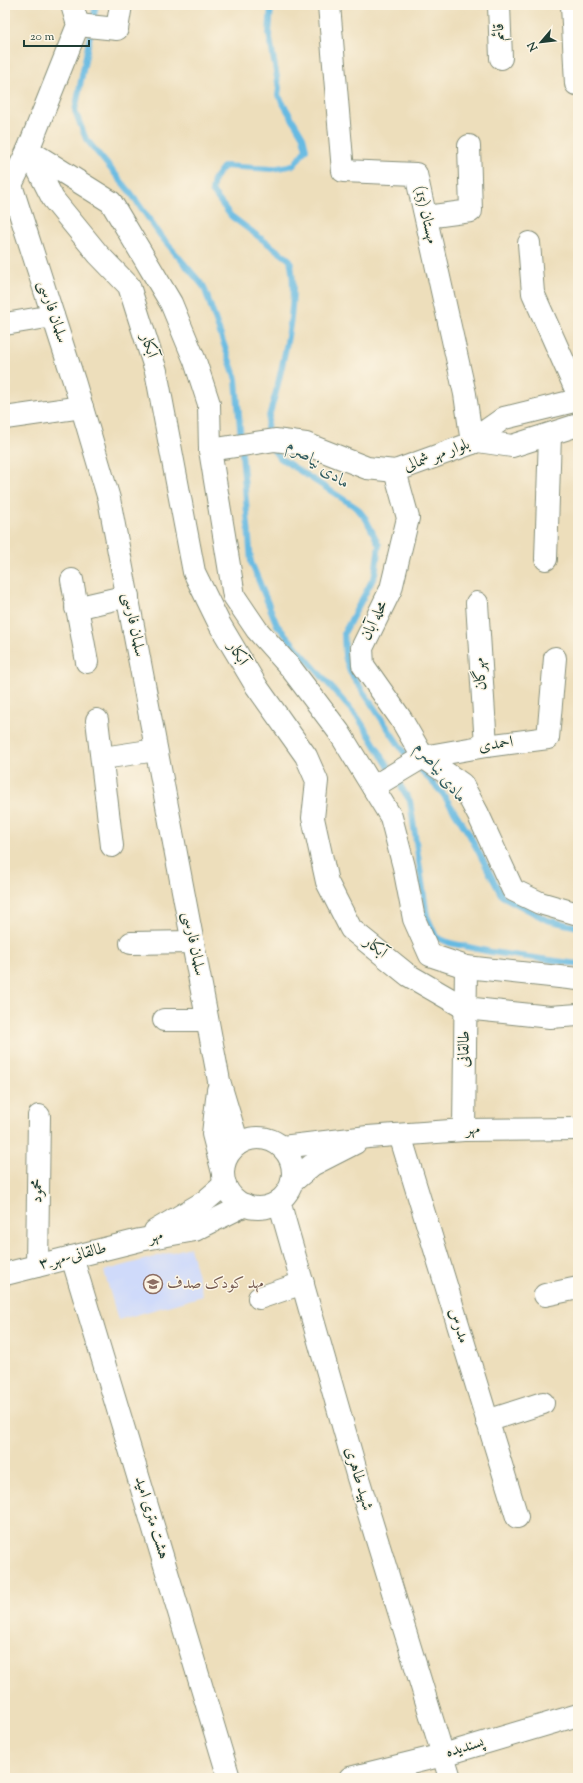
<svg xmlns="http://www.w3.org/2000/svg" width="583" height="1783" viewBox="0 0 583 1783" font-family="'Sorts Mill Goudy',Amiri,serif">
  <style>
    .built { fill: #cfdafa }
    .lines { fill: none; stroke-linecap: round; stroke-linejoin: round }
    .stream { stroke: #66bae2; stroke-width: 6 }
    .minor-casing { stroke: #868e78; stroke-width: 24 }
    .minor { stroke: #fff; stroke-width: 22 }
    .labels { text-anchor: middle; dominant-baseline: central; stroke-width: 3; stroke-linejoin: round; paint-order: stroke }
    .street-label { font-size: 16px; fill: #1f3d34; stroke: #fcf5e5 }
    .education-label { font-size: 16px; fill: #785e54; stroke: #fcf5e5; text-anchor: start }
    .water-label { font-size: 17px; font-style: italic; fill: #315c60; stroke: #fcf5e5 }
  </style>
  <rect width="100%" height="100%" fill="#fcf5e5"/>
  <filter id="ink" filterUnits="userSpaceOnUse"><feTurbulence type="fractalNoise" baseFrequency=".025" numOctaves="2"/><feDisplacementMap in="SourceGraphic" scale="8" xChannelSelector="R" yChannelSelector="G"/><feConvolveMatrix kernelMatrix="1 2 1 2 8 2 1 2 1" color-interpolation-filters="sRGB"/></filter>
  <filter id="wash" filterUnits="userSpaceOnUse"><feTurbulence type="fractalNoise" baseFrequency=".012" numOctaves="4" result="noise"/><feDisplacementMap in="SourceGraphic" scale="16" xChannelSelector="R" yChannelSelector="G"/><feGaussianBlur stdDeviation="0.9" result="paint"/><feColorMatrix in="noise" values="0 0 0 0 0 0 0 0 0 0 0 0 0 0 0 0 0 1.4 0 .05"/><feComposite in="paint" operator="in"/></filter>
  <g filter="url(#wash)">
    <rect width="100%" height="100%" fill="#eddebb"/>
    <path class="built" d="M190,1247L203,1296L118,1320L104,1271Z"/>
    <g class="lines">
      <g class="stream">
        <path d="M96,5L75,111L86,139L131,193L160,235L204,287L236,379L251,562L277,625L359,719L410,801L427,916L436,937L450,943L491,952L578,964"/>
        <path d="M271,5L269,34L279,88L278,95L303,137L306,149L294,165L272,169L224,166L214,179L212,191L231,216L290,260C299,298 285,354 276,392C273,404 268,416 267,428C267,440 272,450 280,458L357,508L366,519L379,545L375,575L344,633L345,656L350,672L403,751L443,794L469,834L502,896L547,920L578,927"/>
      </g>
    </g>
  </g>
  <g filter="url(#ink)">
    <g class="lines">
      <defs>
        <g id="minor">
          <path d="M329,5L343,171L416,174L465,394L472,443"/>
          <path d="M499,5L501,58"/>
          <path d="M572,5L576,84H578"/>
          <path d="M78,25L117,29L121,5"/>
          <path d="M28,150L53,199L98,254L129,286L156,371L194,572L220,625L257,687L306,756L317,781L313,818L327,882L351,929L408,975L465,1008L550,1017L578,1015"/>
          <path d="M28,150L111,202L171,303L195,361L209,404L210,450L234,596L257,630L290,667L339,732L391,817L404,867L414,919L430,955L466,967L578,979"/>
          <path d="M5,182L11,185L74,381L109,499L219,1081L238,1144"/>
          <path d="M11,185L28,150L78,25L72,5"/>
          <path d="M426,217L471,211L469,146"/>
          <path d="M529,243L533,293L578,394"/>
          <path d="M5,324L53,316"/>
          <path d="M5,418L82,407"/>
          <path d="M478,441L487,430L504,418L578,400"/>
          <path d="M210,450L275,440L306,444L367,468L395,471L478,441L512,446L578,425"/>
          <path d="M395,471L408,518L391,589L362,648L363,665L401,719L423,757L462,784L478,814L513,890L540,903L578,914"/>
          <path d="M546,559L550,435"/>
          <path d="M72,580L87,662"/>
          <path d="M477,603L486,746"/>
          <path d="M76,608L128,596"/>
          <path d="M97,720L112,846"/>
          <path d="M103,758L156,750"/>
          <path d="M373,787L423,757L486,746L548,738L555,658"/>
          <path d="M131,943L193,942"/>
          <path d="M164,1020H207"/>
          <path d="M218,1090L213,1134L223,1173"/>
          <path d="M464,1130L466,967"/>
          <path d="M400,1135L517,1517"/>
          <circle cx="258" cy="1173" r="35"/>
          <path d="M282,1147L368,1137L464,1130L578,1129"/>
          <path d="M292,1182L312,1165L355,1143"/>
          <path d="M279,1201L358,1478L450,1778"/>
          <path d="M155,1231L204,1202L225,1184"/>
          <path d="M72,1257L229,1778"/>
          <path d="M37,1266L39,1116"/>
          <path d="M5,1274L140,1240L195,1230L245,1205"/>
          <path d="M545,1295L578,1288"/>
          <path d="M259,1298L303,1283"/>
          <path d="M487,1421L543,1403"/>
          <path d="M350,1778L443,1755L578,1715"/>
        </g>
      </defs>
      <use href="#minor" class="minor-casing"/>
      <use href="#minor" class="minor"/>
    </g>
  </g>
  <defs>
    <symbol id="school-ring" viewBox="-11 -11 22 22"><circle r="9.5" fill="#fcf5e5" stroke="#8d6e63" stroke-width="1.5"/><path d="M0-5L7-2L0 1L-7-2ZM-4 1L0 2.5L4 1V4Q0 6-4 4Z" fill="#8d6e63"/></symbol>
  </defs>
  <g fill-rule="evenodd">
    <use href="#school-ring" x="142" y="1273" width="22" height="22"/>
  </g>
  <g class="labels">
    <g class="street-label">
      <text transform="translate(500 32) rotate(-92)">قائم</text>
      <text transform="translate(425 215) rotate(77)">مهستان (15)</text>
      <text transform="translate(52 312) rotate(72)">سلمان فارسی</text>
      <text transform="translate(148 346) rotate(72)">آبکار</text>
      <text transform="translate(437 456) rotate(-20)">بلوار مهر شمالی</text>
      <text transform="translate(375 621) rotate(-64)">محله آبان</text>
      <text transform="translate(133 625) rotate(79)">سلمان فارسی</text>
      <text transform="translate(237 654) rotate(59)">آبکار</text>
      <text transform="translate(481 674) rotate(-94)">مهرگان</text>
      <text transform="translate(496 745) rotate(-8)">احمدی</text>
      <text transform="translate(193 944) rotate(79)">سلمان فارسی</text>
      <text transform="translate(375 948) rotate(39)">آبکار</text>
      <text transform="translate(465 1049) rotate(-89)">طالقانی</text>
      <text transform="translate(473 1130) rotate(-1)">مهر</text>
      <text transform="translate(38 1191) rotate(-89)">محمود</text>
      <text transform="translate(156 1237) rotate(-11)">مهر</text>
      <text transform="translate(73 1257) rotate(-14)">۳_طالقانی-مهر</text>
      <text transform="translate(458 1326) rotate(73)">مدرس</text>
      <text transform="translate(358 1479) rotate(74)">شهید طاهری</text>
      <text transform="translate(151 1518) rotate(73)">هشت متری امید</text>
      <text transform="translate(465 1748) rotate(-16)">پسندیده</text>
    </g>
    <g class="education-label">
      <text x="167" y="1284">مهد کودک صدف</text>
    </g>
    <g class="water-label">
      <text transform="translate(318 465) rotate(35)">مادی نیاصرم</text>
      <text transform="translate(440 773) rotate(51)">مادی نیاصرم</text>
    </g>
  </g>
  <rect width="583" height="1783" fill="none" stroke="#fcf5e5" stroke-width="20"/>
  <g transform="translate(541 42) rotate(242)" stroke="#fcf5e5" stroke-width="3" paint-order="stroke">
  <path d="M0-3L7 15L0 10L-7 15Z" fill="#1f3d34"/>
  <text y="-6" font-size="11" font-weight="bold" text-anchor="middle" fill="#1f3d34">N</text>
  </g>
  <path d="M24 40v6h65v-6" fill="none" stroke="#1f3d34" stroke-width="2"/>
  <text x="30" y="40" font-size="12" fill="#1f3d34" stroke="#fcf5e5" stroke-width="3" paint-order="stroke">20 m</text>
</svg>
